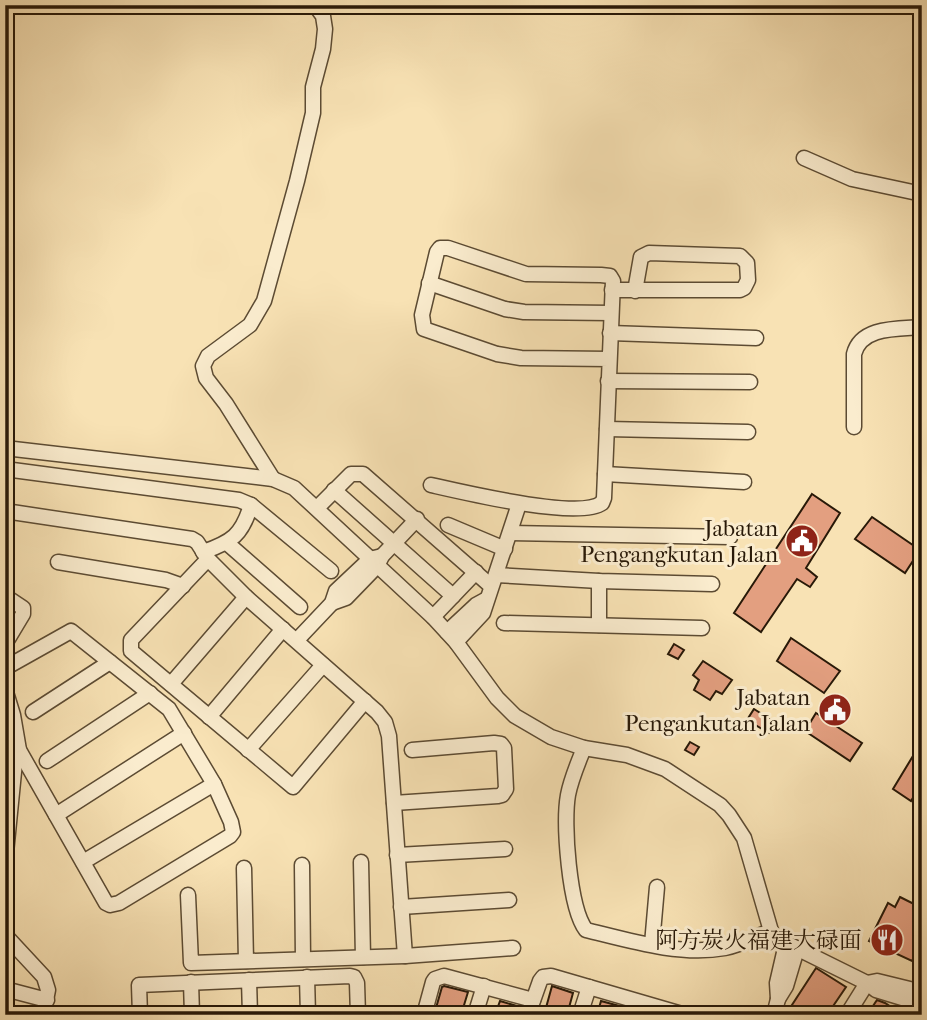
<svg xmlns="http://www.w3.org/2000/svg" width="927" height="1020" viewBox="0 0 927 1020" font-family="'IM FELL French Canon','Noto Serif SC',serif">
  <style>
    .building { fill: #e39f80; stroke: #281908; stroke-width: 2 }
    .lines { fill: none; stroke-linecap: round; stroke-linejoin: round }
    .minor-casing { stroke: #5c4b33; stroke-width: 17 }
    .minor { stroke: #faecce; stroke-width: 14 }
    .labels { text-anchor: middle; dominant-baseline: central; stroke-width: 6; stroke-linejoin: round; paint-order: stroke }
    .poi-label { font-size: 23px; fill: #281908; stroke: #faecce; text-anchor: end }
  </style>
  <rect width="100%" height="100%" fill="#f8e2b4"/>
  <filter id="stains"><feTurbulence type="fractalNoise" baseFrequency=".00286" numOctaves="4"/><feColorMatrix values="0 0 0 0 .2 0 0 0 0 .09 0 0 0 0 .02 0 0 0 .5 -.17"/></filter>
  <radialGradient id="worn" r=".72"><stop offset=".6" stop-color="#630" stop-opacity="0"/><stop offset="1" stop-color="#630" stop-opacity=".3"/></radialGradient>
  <g class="building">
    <path d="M812,494L840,513L806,568L817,577L810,587L797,579L761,632L734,613Z"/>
    <path d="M872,517L920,550L905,573L855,539Z"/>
    <path d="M791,638L840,671L824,693L777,661Z"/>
    <path d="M674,644L684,650L678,659L668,654Z"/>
    <path d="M703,661L732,680L722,694L716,691L710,700L694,690L699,680L693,675Z"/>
    <path d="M754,709L776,723L769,733L747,720Z"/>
    <path d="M816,713L862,743L850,761L805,731Z"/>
    <path d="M922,741V783L911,801L893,789Z"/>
    <path d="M690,742L699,747L694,755L685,750Z"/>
    <path d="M900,897L918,906L914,915L922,919V941L912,961L869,941L888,903L895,907Z"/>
    <path d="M816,968L846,987L827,1015H800L790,1008Z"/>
    <path d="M444,986L468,992L461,1015H434L442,987Z"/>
    <path d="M552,986L573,993L567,1015H544Z"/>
    <path d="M877,1000L885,1003L903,1015H867Z"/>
    <path d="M500,1001L520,1007L518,1015H495Z"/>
    <path d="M601,1001L623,1007L620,1015H597Z"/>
  </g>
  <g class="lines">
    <defs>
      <g id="minor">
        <path d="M804,158L852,179L922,194"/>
        <path d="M429,283L505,309L524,312L611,313"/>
        <path d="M612,290H740L744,288L748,280L747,263L740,256L649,253L641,257L635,291"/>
        <path d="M610,333L756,338"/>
        <path d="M608,381L750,382"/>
        <path d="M854,427V354C861,326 898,329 922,327"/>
        <path d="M607,429L748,432"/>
        <path d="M5,448L273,479L294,488L433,617L456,642L497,698L515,716L551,737L584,748L627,755L665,769L720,805L729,815L744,838L771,931L776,938L867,983L876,990L922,1004"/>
        <path d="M5,469L239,500L251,505L331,571"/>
        <path d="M605,474L744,482"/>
        <path d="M273,479L226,404L206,378L203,366L208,356L250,325L264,301L297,181L313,113V87L323,49L325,29L323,16L315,5"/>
        <path d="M431,485C462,492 579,520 602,503L604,498L613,281L610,276L601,275L526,274L448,248H440L437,252L422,315L424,329L497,354L521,358L609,359"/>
        <path d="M334,490L453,596"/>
        <path d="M317,508L351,474H363L491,586"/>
        <path d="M5,511L192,539L197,542L208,559L246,597L377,712L385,722L389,736L405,956"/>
        <path d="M448,525L505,549"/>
        <path d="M510,533L730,537"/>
        <path d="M227,543L300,607"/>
        <path d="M203,552C232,542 242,535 251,505"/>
        <path d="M208,559L131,640V651L293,787L365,701"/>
        <path d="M58,562L166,580L183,586"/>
        <path d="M496,575L599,581L712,584"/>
        <path d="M599,581V625"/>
        <path d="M5,596L23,608V614L5,644"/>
        <path d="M332,603L346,598L377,566L382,556L417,519"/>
        <path d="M433,617L476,572"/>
        <path d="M504,623L702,628"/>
        <path d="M447,632L476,605L487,599"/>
        <path d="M297,640L332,603L336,591L370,559L382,556"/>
        <path d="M456,642L483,613L519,504"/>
        <path d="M5,668L71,631L169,709L214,784L231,822L233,832L230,836L119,903L110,905L106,903L19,750L13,715L5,689"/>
        <path d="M171,684L246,597"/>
        <path d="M33,712L110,662"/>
        <path d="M209,717L283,629"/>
        <path d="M584,748C578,763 571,779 568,795C563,823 569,908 586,930C631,941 680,956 725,948C741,945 757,936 771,931"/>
        <path d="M248,750L323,665"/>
        <path d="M47,761L150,693"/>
        <path d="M394,803L498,796L502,795L506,789L504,748L501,744L494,743L412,750"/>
        <path d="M56,815L184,733"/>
        <path d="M397,855L505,849"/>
        <path d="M83,862L214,784"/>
        <path d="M361,862L363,957"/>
        <path d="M5,863L15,762L19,750"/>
        <path d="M302,865L303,959"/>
        <path d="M244,868L246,961"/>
        <path d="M188,895L191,963L405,956L513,948"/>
        <path d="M401,907L509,900"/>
        <path d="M5,935L44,977L48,990L43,1015"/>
        <path d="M652,944L657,887"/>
        <path d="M307,977L308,1015"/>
        <path d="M249,980L250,1015"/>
        <path d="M191,982L192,1015"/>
        <path d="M5,989L47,1000"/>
        <path d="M778,999L786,986L797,949"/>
        <path d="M140,1015L139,985L350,976L354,977L357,983L358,1015"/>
        <path d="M424,1015L433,982L435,979L444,976L533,1000"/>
        <path d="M475,1015L484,986"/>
        <path d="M528,1015L540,981L543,977L551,976L685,1015"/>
        <path d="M580,1015L589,987"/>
        <path d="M774,1015L778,999L777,983L786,944"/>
        <path d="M847,1015L867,983L877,981L922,992"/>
      </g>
    </defs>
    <use href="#minor" class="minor-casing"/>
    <use href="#minor" class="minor"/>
  </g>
  <defs>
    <symbol id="civic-disc" viewBox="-11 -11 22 22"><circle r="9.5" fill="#8f2418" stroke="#faecce"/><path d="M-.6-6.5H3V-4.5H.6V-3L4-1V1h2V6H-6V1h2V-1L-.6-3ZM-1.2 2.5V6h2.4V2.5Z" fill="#fff"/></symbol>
    <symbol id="restaurant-disc" viewBox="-11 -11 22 22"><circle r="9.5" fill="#8f2418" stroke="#faecce"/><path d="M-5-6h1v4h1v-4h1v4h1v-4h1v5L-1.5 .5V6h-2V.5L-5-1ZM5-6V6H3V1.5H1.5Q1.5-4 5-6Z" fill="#fff"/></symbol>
  </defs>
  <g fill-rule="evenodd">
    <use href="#civic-disc" x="783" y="522" width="38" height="38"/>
    <use href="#civic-disc" x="816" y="691" width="38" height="38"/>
    <use href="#restaurant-disc" x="868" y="921" width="38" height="38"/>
  </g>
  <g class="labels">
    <g class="poi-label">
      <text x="778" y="528">Jabatan<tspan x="778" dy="26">Pengangkutan Jalan</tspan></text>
      <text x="810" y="697">Jabatan<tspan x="810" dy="26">Pengankutan Jalan</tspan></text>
      <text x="862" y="940">阿方炭火福建大碌面</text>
    </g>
  </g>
  <rect width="927" height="1020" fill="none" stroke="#f8e2b4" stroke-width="28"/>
  <rect x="7" y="7" width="913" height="1006" fill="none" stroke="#281908" stroke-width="3.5"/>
  <rect x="14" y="14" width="899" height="992" fill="none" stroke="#281908" stroke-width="2"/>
  <rect width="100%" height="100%" filter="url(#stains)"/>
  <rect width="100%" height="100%" fill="url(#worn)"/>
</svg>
